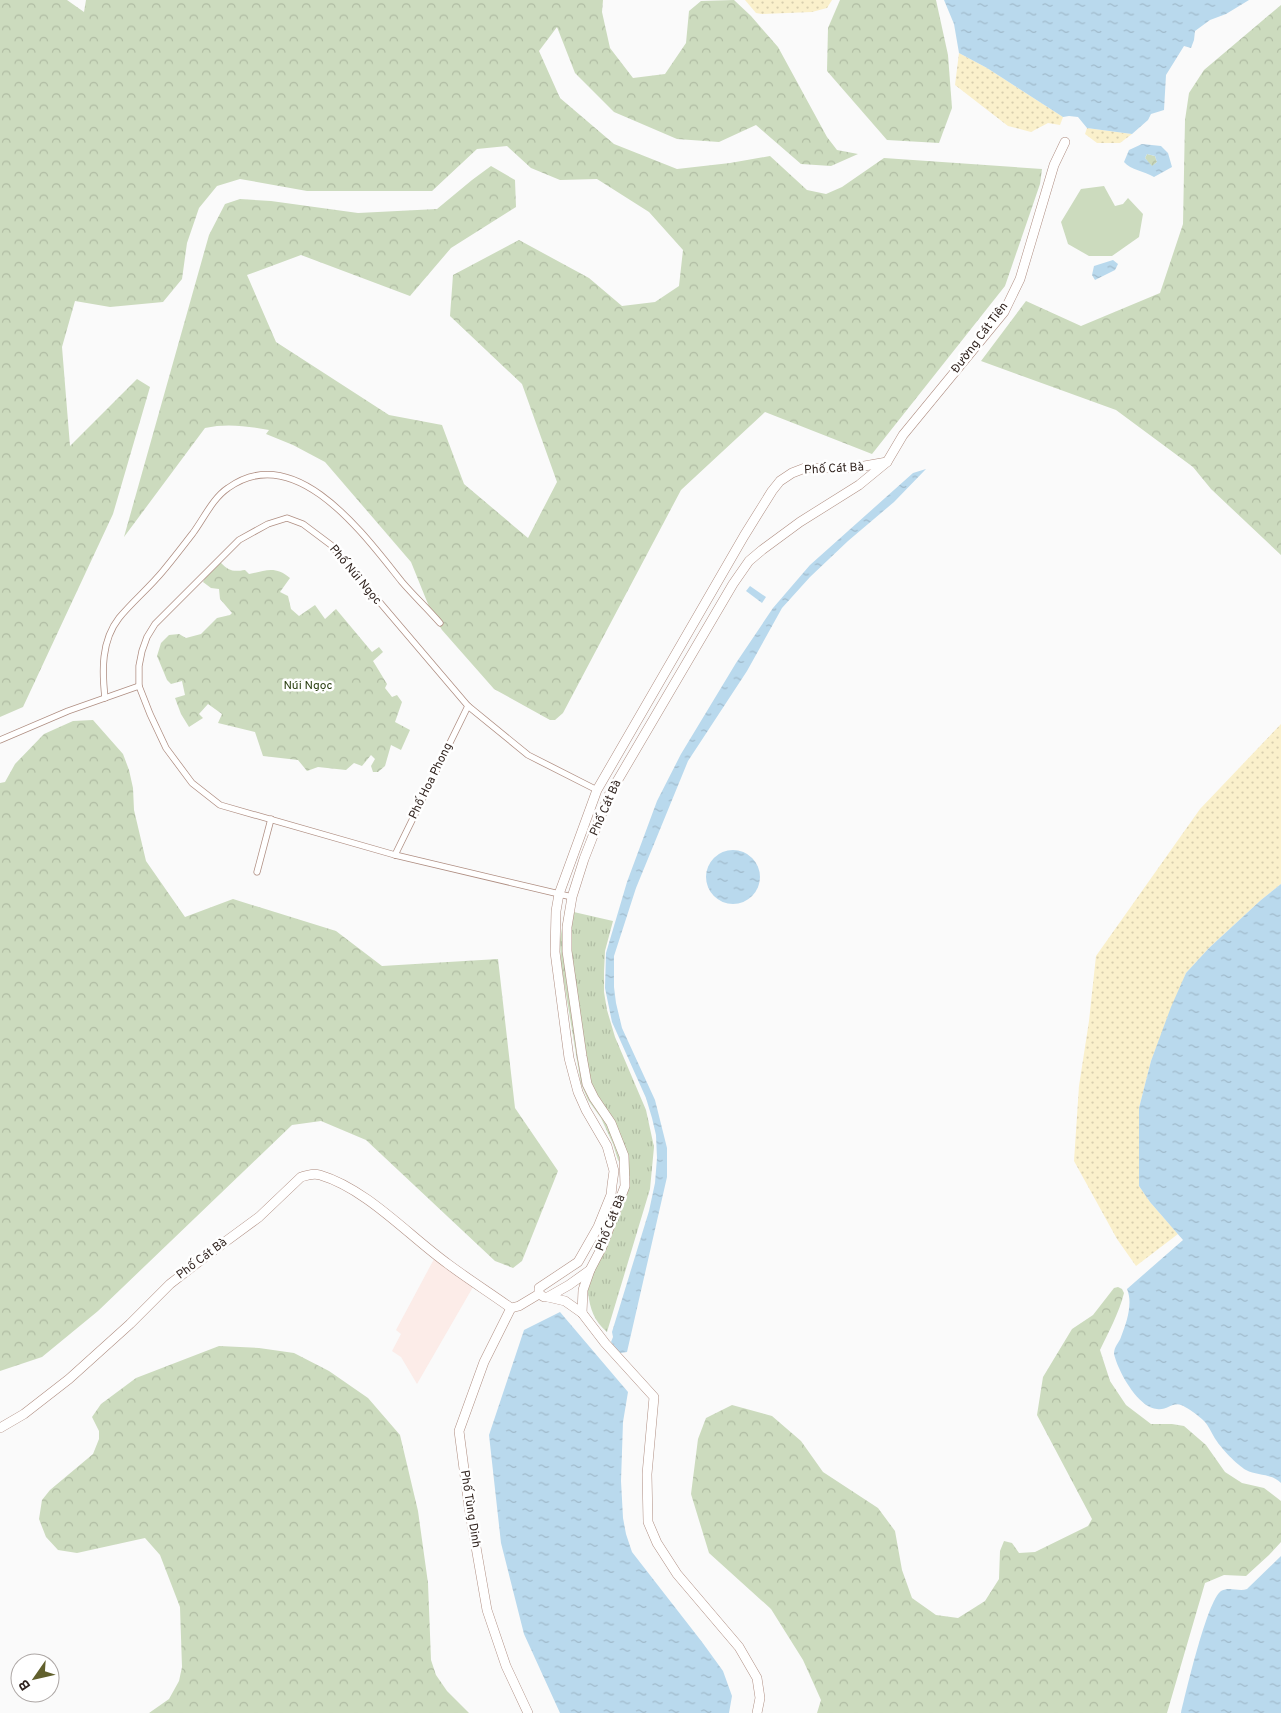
<svg xmlns="http://www.w3.org/2000/svg" width="1281" height="1713" viewBox="0 0 1281 1713" font-family="Overpass,sans-serif">
  <style>
    .commercial { fill: #fcece8 }
    .grass { fill: url(#grass-tufts) }
    .forest { fill: url(#forest-crowns) }
    .sand { fill: url(#sand-dots) }
    .garden { fill: #ccdbbe }
    .water { fill: url(#water-ripples); fill-rule: evenodd }
    .lines { fill: none; stroke-linecap: round; stroke-linejoin: round }
    .street-casing { stroke: #af8e82; stroke-width: 7 }
    .secondary-casing { stroke: #af8e82; stroke-width: 10 }
    .street { stroke: #fff; stroke-width: 5.5 }
    .secondary { stroke: #fff; stroke-width: 9 }
    .labels { text-anchor: middle; dominant-baseline: central; stroke-width: 5; stroke-linejoin: round; paint-order: stroke }
    .street-label { font-size: 12px; fill: #31241f; stroke: #fff }
    .park-label { font-size: 12px; fill: #2a3f11; stroke: #fff }
  </style>
  <defs>
    <pattern id="grass-tufts" width="24" height="20" patternUnits="userSpaceOnUse" patternTransform="scale(1.25)"><rect width="24" height="20" fill="#ccdbbe"/><path d="M3 7l-1-3M5 7V3M7 7l1-3M15 17l-1-3M17 17v-4M19 17l1-3" fill="none" stroke="#b0bca3"/></pattern>
    <pattern id="forest-crowns" width="20" height="18" patternUnits="userSpaceOnUse" patternTransform="scale(1.25)"><rect width="20" height="18" fill="#ccdbbe"/><path d="M2 6a3 3 0 1 1 6 0M12 15a3 3 0 1 1 6 0" fill="none" stroke="#b0bca3"/></pattern>
    <pattern id="sand-dots" width="8" height="8" patternUnits="userSpaceOnUse" patternTransform="scale(1.25)"><rect width="8" height="8" fill="#faf0cb"/><path d="M2 2h.1M6 6h.1" fill="none" stroke="#d7ceae" stroke-width="1.8" stroke-linecap="round"/></pattern>
    <pattern id="water-ripples" width="26" height="14" patternUnits="userSpaceOnUse" patternTransform="scale(1.25)"><rect width="26" height="14" fill="#b9d9ed"/><path d="M2 4q2-2 4 0t4 0M15 11q2-2 4 0t4 0" fill="none" stroke="#a0bacb"/></pattern>
  </defs>
  <rect width="100%" height="100%" fill="#fafafa"/>
  <path class="commercial" d="M434,1259L473,1287L417,1384L401,1357L392,1351L401,1334L396,1330Z"/>
  <path class="grass" d="M565,910L613,921L605,951L604,972V992L607,1010L615,1037L646,1110L654,1147L650,1189L607,1332C594,1321 590,1309 588,1292L579,1284L617,1204L621,1190L630,1177L618,1160L613,1144L601,1118L588,1100L581,1084L561,964L560,940Z"/>
  <g class="forest">
    <path d="M0,0H67L84,12L86,0H603L602,12L610,48L633,78L665,74L686,43L689,11L701,1L734,0L751,16L778,47L827,137L837,150L858,154L831,166L801,164L756,125L719,142L677,139L614,112L575,73L557,27L539,51L560,98L614,144L677,169L730,163L770,156L807,190L826,194L842,187L884,158L1042,169L1040,184L1005,286L872,454L765,412L681,490L563,713L555,720H550L494,689L442,630L432,614L411,562L325,462L293,445L266,434L269,430C248,426 226,423 205,428L124,537L209,235L225,204L240,199L271,201L358,213L437,209L472,180L491,166L515,180L516,207L451,248L410,296L301,255L247,275L276,342L389,415L442,425L464,484L528,538L557,482L522,384L450,316L453,275L519,240L589,278L622,306L655,302L679,286L683,250L649,212L597,179L560,180L531,168L507,146L477,149L432,191H307L240,179L217,186L199,208L187,243L182,279L163,302L110,307L75,301L62,347L70,446L137,379L150,387L113,514L23,707L0,717Z"/>
    <path d="M840,0H936L948,55L952,108L939,143L887,140L827,71L828,28Z"/>
    <path d="M1281,5V555L1211,489L1193,467L1116,410L981,361L1026,301L1081,326L1160,293L1183,224L1185,120L1189,93L1204,70Z"/>
    <path d="M1147,154L1155,156L1157,162L1152,167L1145,158Z"/>
    <path d="M220,562C229,571 233,572 245,570L249,574C265,571 275,565 290,578L280,592L288,596L291,609L299,616L315,605L325,619L336,609L372,652L379,647L383,652L373,661L387,684L385,688L392,697L397,695L402,702L395,722L410,730L401,750L391,745L385,766L378,772H373L371,766L375,759L371,755L362,766L354,763L346,770L318,767L307,771L298,760L263,756L255,732L218,723L222,714L208,704L199,714L203,718L189,727L181,714L175,698L185,695L182,681L171,684L167,680L157,656L161,643L169,635L179,634L186,638L201,634L217,618L230,615L232,613L220,599L219,589L211,588L203,582L206,576Z"/>
    <path d="M93,720L123,754L129,770L133,788L134,810L146,861L185,917L233,899L336,931L382,966L498,959L515,1108L558,1171L522,1261L513,1268L495,1261L366,1140L321,1121L292,1125L98,1311L42,1357L0,1371V783L5,782L15,764L44,734L73,721Z"/>
    <path d="M1118,1287L1122,1289L1124,1293C1119,1313 1109,1331 1100,1350L1110,1381L1126,1405L1151,1424H1172L1184,1426L1206,1445L1225,1472L1242,1483L1264,1488L1281,1501V1542L1269,1555L1246,1576L1224,1575L1205,1583L1167,1713H817L821,1700L803,1660L771,1609L709,1553L691,1494L698,1439L706,1418L732,1405L772,1416L801,1441L823,1472L878,1508L895,1531L902,1570L912,1598L936,1615L958,1618L985,1601L999,1579L1000,1551L1004,1541L1012,1543L1019,1553L1035,1552L1088,1526L1092,1519L1037,1415L1043,1377L1072,1329L1093,1315L1114,1288Z"/>
    <path d="M219,1346L259,1348L294,1353L329,1371L368,1398L400,1435L418,1511L428,1583L431,1660L436,1675L447,1691L469,1713H149L169,1699L179,1681L182,1667L180,1607L160,1555L145,1538L77,1553L58,1550L46,1537L39,1519L42,1500L50,1490L93,1454L99,1439V1431L92,1417L101,1404L136,1378Z"/>
  </g>
  <g class="sand">
    <path d="M745,0H832L827,8L812,12L762,14L756,13Z"/>
    <path d="M959,53L987,68L1063,117L1060,125L1048,123L1031,132L1008,126L955,85Z"/>
    <path d="M1087,128L1132,134L1120,143H1097L1085,134Z"/>
    <path d="M1281,724V884L1261,900L1209,948L1186,973L1151,1061L1139,1108V1186L1150,1202L1178,1234L1136,1266L1117,1239L1074,1161L1079,1086L1089,1021L1096,956L1200,809Z"/>
  </g>
  <path class="garden" d="M1104,186L1115,206L1123,204L1128,198L1143,214L1139,237L1112,256H1089L1068,244L1061,222L1081,189Z"/>
  <g class="water">
    <path d="M944,0H1249L1226,14L1210,20L1195,31L1194,40L1191,48L1184,46L1166,75L1164,110L1151,114L1148,120L1132,134L1087,128L1078,117L1069,116L1063,117L987,68L959,53L954,24Z"/>
    <path d="M1142,144L1161,146L1168,153L1172,167L1154,177C1144,171 1131,170 1124,162L1129,150ZM1147,154L1155,156L1157,162L1152,166L1145,158Z"/>
    <path d="M1113,260L1118,264L1115,270L1095,280L1092,275L1094,266Z"/>
    <path d="M926,469L894,502L848,541L810,577L782,608L747,671L688,761L636,888L614,956V987L616,1003L622,1028L655,1100L667,1148V1177L627,1352L620,1353L611,1342L613,1337L612,1332L649,1211L655,1183L657,1158L656,1135L652,1118L646,1098L612,1022L605,988L606,953L627,882L657,801L681,754L736,663L773,608L810,565L913,473Z"/>
    <path d="M750,586L766,597L762,603L746,591Z"/>
    <circle cx="733" cy="877" r="27"/>
    <path d="M1281,884V1483C1271,1473 1257,1476 1246,1470C1237,1465 1221,1448 1216,1440C1212,1434 1209,1426 1204,1421C1199,1416 1191,1410 1185,1407C1174,1399 1168,1411 1157,1409C1141,1408 1125,1382 1119,1368C1117,1364 1115,1358 1114,1354C1114,1346 1119,1343 1121,1337C1127,1322 1133,1303 1127,1289L1183,1240L1150,1202L1139,1186V1108L1151,1061L1171,1007L1186,973L1209,948L1261,900Z"/>
    <path d="M560,1312L628,1392L623,1422L621,1481L623,1518L626,1534L632,1552L702,1642L723,1671L732,1696L729,1713H560L524,1634L501,1543L489,1435L524,1330Z"/>
    <path d="M1281,1556V1713H1181C1186,1692 1207,1601 1221,1591C1230,1586 1238,1592 1247,1589Z"/>
  </g>
  <g class="lines">
    <defs>
      <g id="street">
        <path d="M105,698C102,671 101,641 119,618C132,602 149,588 163,571C173,559 183,546 193,533C204,518 213,498 228,488C296,439 365,536 402,582C414,596 428,609 440,623"/>
        <path d="M0,740L68,711L139,686"/>
        <path d="M395,855L468,706"/>
        <path d="M257,872L271,819"/>
        <path d="M572,897L395,855L220,805L192,783L166,748L150,714L139,686V666L142,651L147,637L155,624L239,540L268,524L287,518L303,524L331,545L468,706L528,755L597,790"/>
      </g>
      <g id="secondary">
        <path d="M539,1294L544,1297H548L569,1285L590,1270L602,1247L625,1186L624,1156L611,1123L594,1098L587,1084L582,1056L567,951V927L572,897L584,859L609,795L733,584L749,561L762,550L800,522L859,485L887,462L903,435L1004,312L1020,279L1054,165L1065,142"/>
        <path d="M548,1297L565,1301L582,1313L605,1343L654,1397L647,1474L648,1522L657,1543L677,1574L739,1647L757,1678L760,1698L757,1713"/>
        <path d="M511,1308L484,1362L459,1431L469,1507L487,1610L506,1666L528,1713"/>
        <path d="M582,1313L583,1290L590,1270"/>
        <path d="M0,1428L24,1414L69,1379L130,1324L170,1284L210,1253L259,1217L301,1177C308,1175 313,1173 320,1175C367,1189 409,1236 448,1264C468,1279 490,1293 511,1308L519,1306L539,1294V1288L578,1262L598,1227L611,1195L612,1185L614,1171L607,1146L586,1110L578,1092L569,1058L555,952L556,911L559,894L597,790L744,536L772,491L780,481L792,473L805,468H853L887,462"/>
      </g>
    </defs>
    <use href="#street" class="street-casing"/>
    <use href="#secondary" class="secondary-casing"/>
    <use href="#street" class="street"/>
    <use href="#secondary" class="secondary"/>
  </g>
  <g class="labels">
    <g class="street-label">
      <text transform="translate(980 338) rotate(-53)">Đường Cát Tiên</text>
      <text transform="translate(834 469) rotate(-3)">Phố Cát Bà</text>
      <text transform="translate(355 575) rotate(50)">Phố Núi Ngọc</text>
      <text transform="translate(431 781) rotate(-64)">Phố Hoa Phong</text>
      <text transform="translate(606 808) rotate(-66)">Phố Cát Bà</text>
      <text transform="translate(611 1223) rotate(-68)">Phố Cát Bà</text>
      <text transform="translate(202 1259) rotate(-37)">Phố Cát Bà</text>
      <text transform="translate(470 1509) rotate(81)">Phố Tùng Dinh</text>
    </g>
    <g class="park-label">
      <text x="308" y="686">Núi Ngọc</text>
    </g>
  </g>
  <g transform="translate(35 1678) rotate(236)"><circle r="24" fill="#ffffff" stroke="#ada7a5"/>
  <path d="M0-4L9 19L0 12L-9 19Z" fill="#61602d"/>
  <text y="-8" font-size="14" font-weight="bold" text-anchor="middle" fill="#31241f">B</text>
  </g>
</svg>
